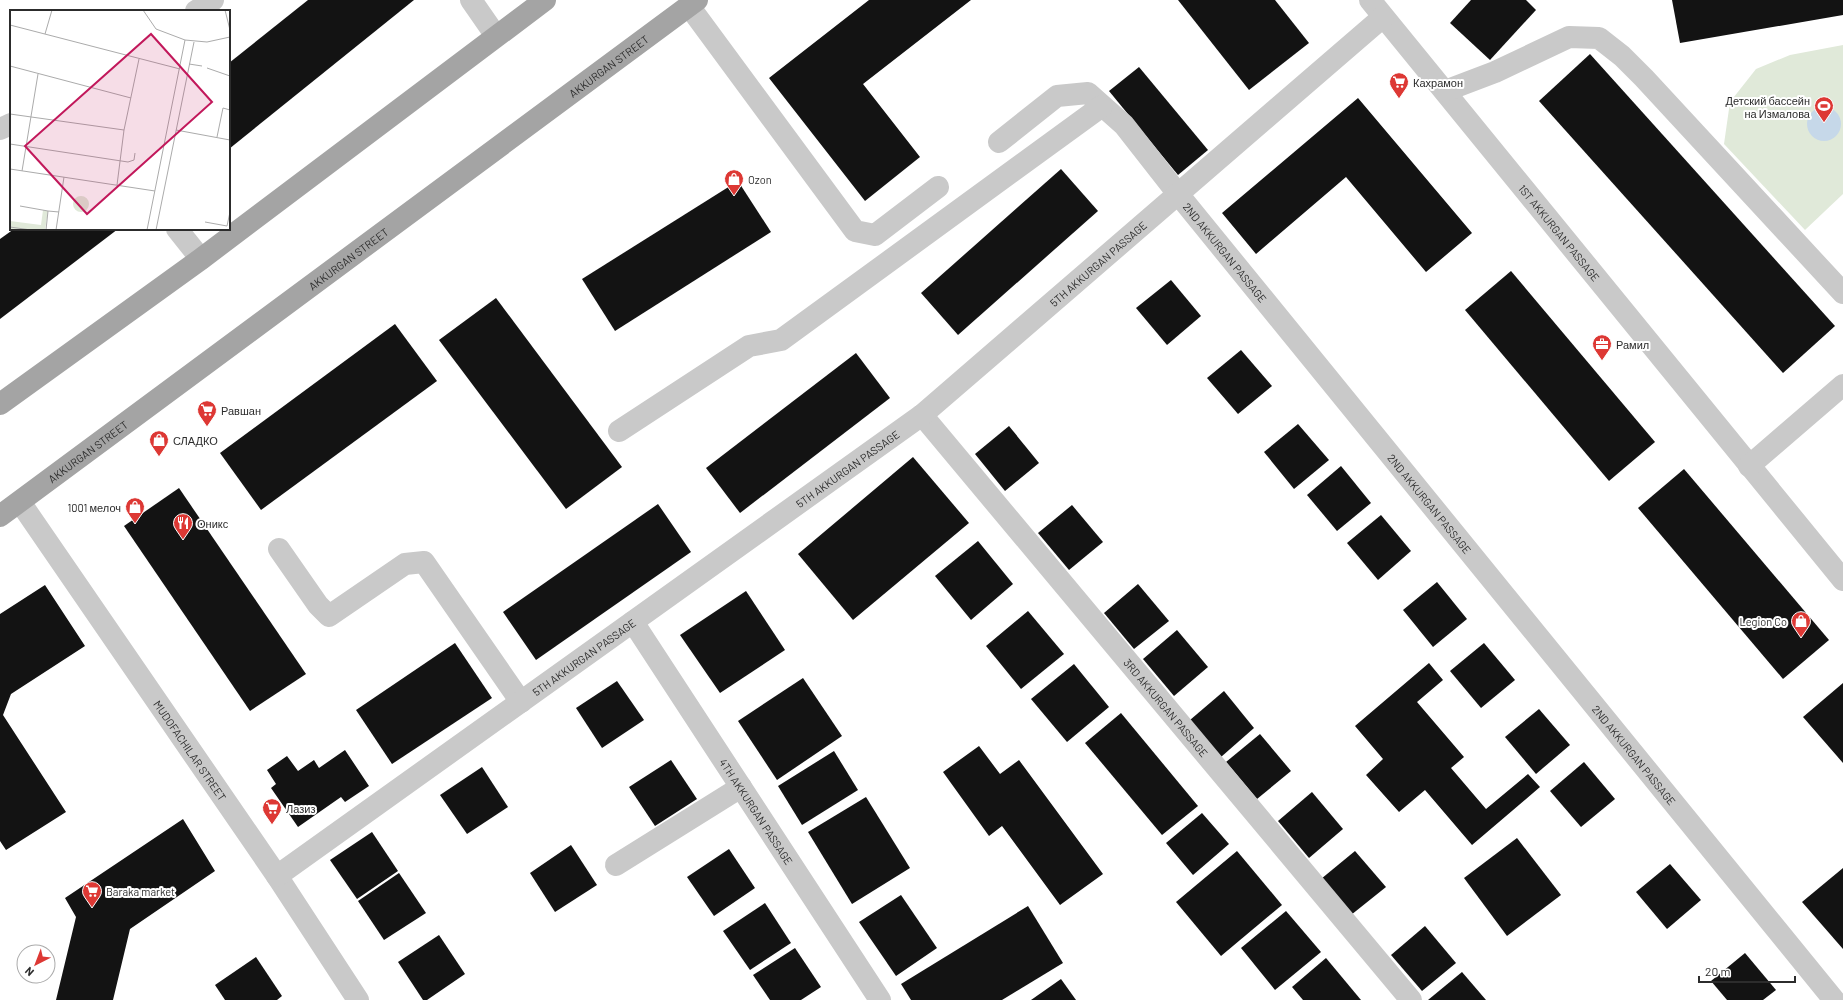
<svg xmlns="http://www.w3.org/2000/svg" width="1843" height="1000" viewBox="0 0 1843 1000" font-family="Barlow,sans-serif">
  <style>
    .green { fill: #e0e9d9 }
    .water { fill: #c6d8e9 }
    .building { fill: #131313 }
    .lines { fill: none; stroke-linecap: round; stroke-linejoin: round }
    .minor { stroke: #c9c9c9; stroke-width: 22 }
    .major { stroke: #a4a4a4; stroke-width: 22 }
    .labels { text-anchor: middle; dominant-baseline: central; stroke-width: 4; stroke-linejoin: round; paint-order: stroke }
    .street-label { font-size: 11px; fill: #2c2c2c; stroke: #fff }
    .poi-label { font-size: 11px; fill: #2c2c2c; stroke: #fff; text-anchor: start }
    .inset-road { fill: none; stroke: #ababab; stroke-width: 1 }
    .view { fill: #c2185b; fill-opacity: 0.15; stroke: #c2185b; stroke-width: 2 }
    .inset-edge { fill: none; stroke: #2c2c2c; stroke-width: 2 }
  </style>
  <rect width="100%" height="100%" fill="#fff"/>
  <path class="green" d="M1843,45V194L1805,230L1724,144L1730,102L1756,69L1790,55Z"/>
  <circle class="water" cx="1824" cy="124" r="17"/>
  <g class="building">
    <path d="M308,0H414L229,149V63Z"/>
    <path d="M869,0H971L863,84L920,157L865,201L769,78Z"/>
    <path d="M1178,0H1275L1309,43L1249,90Z"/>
    <path d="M1471,0H1526L1536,10L1490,60L1450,23Z"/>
    <path d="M1672,0H1843V15L1680,43Z"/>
    <path d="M1590,54L1835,326L1783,373L1539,101Z"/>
    <path d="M1139,67L1208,150L1178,175L1109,91Z"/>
    <path d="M1358,98L1472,233L1426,272L1346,177L1256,254L1222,213Z"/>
    <path d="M1061,169L1098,211L958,335L921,293Z"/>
    <path d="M738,181L771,232L615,331L582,279Z"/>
    <path d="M14,229H118L0,319V239Z"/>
    <path d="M1511,271L1655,442L1609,481L1465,310Z"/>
    <path d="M1171,280L1201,316L1167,345L1136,308Z"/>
    <path d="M496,298L622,467L566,509L439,340Z"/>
    <path d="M395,324L437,381L261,510L220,453Z"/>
    <path d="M1241,350L1272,386L1238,414L1207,378Z"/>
    <path d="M856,353L890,398L740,513L706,468Z"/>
    <path d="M1298,424L1329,460L1294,489L1264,452Z"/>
    <path d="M1009,426L1039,463L1005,491L975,454Z"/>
    <path d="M913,457L969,523L853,620L798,554Z"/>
    <path d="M1341,466L1371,503L1337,531L1307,495Z"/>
    <path d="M1684,469L1829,640L1783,679L1638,508Z"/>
    <path d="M179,488L306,674L250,711L124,526Z"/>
    <path d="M658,504L691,552L536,660L503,612Z"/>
    <path d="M1072,505L1103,542L1069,570L1038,533Z"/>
    <path d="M1381,515L1411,551L1378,580L1347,543Z"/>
    <path d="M978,541L1013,584L971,620L935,576Z"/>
    <path d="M1437,582L1467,619L1433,647L1403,610Z"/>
    <path d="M1138,584L1169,621L1134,649L1104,613Z"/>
    <path d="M45,585L85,646L11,694L3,715L66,812L6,850L0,841V614Z"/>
    <path d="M746,591L785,650L720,693L680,635Z"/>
    <path d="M1028,611L1064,654L1021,689L986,646Z"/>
    <path d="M1177,630L1208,667L1174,696L1143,659Z"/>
    <path d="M455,643L492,698L392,764L356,710Z"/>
    <path d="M1484,643L1515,680L1481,708L1450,671Z"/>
    <path d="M1429,663L1443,680L1417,702L1464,757L1451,768L1486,809L1528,774L1540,787L1472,845L1425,790L1399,812L1366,775L1383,759L1355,726Z"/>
    <path d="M1074,664L1109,707L1067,742L1031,699Z"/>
    <path d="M803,678L842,736L777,780L738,721Z"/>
    <path d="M617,681L644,720L602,748L576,708Z"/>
    <path d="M1843,683V763L1803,717Z"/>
    <path d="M1224,691L1254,728L1221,757L1190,720Z"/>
    <path d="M1539,709L1570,745L1536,774L1505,737Z"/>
    <path d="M1121,713L1198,806L1162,835L1085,743Z"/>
    <path d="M1260,734L1291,771L1257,799L1226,762Z"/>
    <path d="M979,746L1000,774L1019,760L1103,874L1060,905L1002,826L989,836L943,772Z"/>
    <path d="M345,750L369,786L345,802L341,797L298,827L271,788L276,784L267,770L287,756L298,771L314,760L319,768Z"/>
    <path d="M834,751L858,790L802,825L778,786Z"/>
    <path d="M671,760L697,799L655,826L629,787Z"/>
    <path d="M1584,762L1615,799L1581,827L1550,791Z"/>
    <path d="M482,767L508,807L467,834L440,795Z"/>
    <path d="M1312,792L1343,829L1309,858L1278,821Z"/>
    <path d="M866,797L910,868L852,904L808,832Z"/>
    <path d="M1202,813L1229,844L1193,875L1166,843Z"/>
    <path d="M183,819L215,871L130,929L113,1000H56L76,917L65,898Z"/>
    <path d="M372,832L398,871L357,899L330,860Z"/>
    <path d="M1517,838L1561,895L1507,936L1464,878Z"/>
    <path d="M571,845L597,885L555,912L530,873Z"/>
    <path d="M729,849L755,888L714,916L687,877Z"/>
    <path d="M1237,851L1282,905L1221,956L1176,902Z"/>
    <path d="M1355,851L1386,887L1351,915L1321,879Z"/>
    <path d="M1670,864L1701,900L1667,929L1636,892Z"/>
    <path d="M1843,868V949L1802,902Z"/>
    <path d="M399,873L426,913L384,940L358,901Z"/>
    <path d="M901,895L937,948L896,976L859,922Z"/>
    <path d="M765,903L791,943L750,970L723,931Z"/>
    <path d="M1028,906L1063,963L1002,1000H911L901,984Z"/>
    <path d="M1286,911L1321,952L1275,990L1241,948Z"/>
    <path d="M1425,926L1456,963L1422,991L1391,955Z"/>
    <path d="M439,935L465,974L427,1000H423L398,962Z"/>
    <path d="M795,948L821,987L801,1000H770L753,975Z"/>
    <path d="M1745,953L1776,990L1763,1000H1727L1711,981Z"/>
    <path d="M256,957L282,996L277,1000H225L215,985Z"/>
    <path d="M1326,958L1361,1000H1303L1292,987Z"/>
    <path d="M1462,972L1486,1000H1428Z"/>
    <path d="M1061,979L1076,1000H1031Z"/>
  </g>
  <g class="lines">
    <g class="minor">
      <path d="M471,0L496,36"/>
      <path id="s1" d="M1370,0L1843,580"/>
      <path d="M689,6L855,231L875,235L938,187"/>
      <path d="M196,11L213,0"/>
      <path d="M1445,91L1495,72L1569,37L1599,38L1622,56L1644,78L1843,293"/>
      <path d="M0,129L11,124"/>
      <path id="s2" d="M999,142L1057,96L1088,93L1124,125L1178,194L1834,1000"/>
      <path d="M177,229L201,259"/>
      <path id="s3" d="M922,415L1411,1000"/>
      <path d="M619,431L749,346L781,340L1102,106"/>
      <path d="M1749,466L1843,385"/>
      <path id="s4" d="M20,502L277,876L358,1000"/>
      <path d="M279,549L318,605L329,616L405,564L424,562L521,702"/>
      <path id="s5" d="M633,622L880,1000"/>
      <path d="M616,865L741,787"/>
      <path id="s6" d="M277,876L922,415L1383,17"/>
    </g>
    <g class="major">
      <path d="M0,404L201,259L545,0"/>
      <path id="s7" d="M0,516L697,0"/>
    </g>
  </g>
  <defs>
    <symbol id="supermarket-pin" viewBox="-11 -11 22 30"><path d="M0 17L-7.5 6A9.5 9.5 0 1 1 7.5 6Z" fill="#dd3834" stroke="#fff"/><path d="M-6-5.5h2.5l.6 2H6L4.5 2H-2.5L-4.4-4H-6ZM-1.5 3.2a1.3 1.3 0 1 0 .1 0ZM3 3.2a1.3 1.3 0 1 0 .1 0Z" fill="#fff"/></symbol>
    <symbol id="stadium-pin" viewBox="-11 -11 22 30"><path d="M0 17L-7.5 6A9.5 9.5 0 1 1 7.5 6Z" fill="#dd3834" stroke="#fff"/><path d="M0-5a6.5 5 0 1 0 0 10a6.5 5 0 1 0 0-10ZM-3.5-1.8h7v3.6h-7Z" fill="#fff"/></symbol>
    <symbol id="shop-pin" viewBox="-11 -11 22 30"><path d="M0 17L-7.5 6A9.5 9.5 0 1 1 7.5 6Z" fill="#dd3834" stroke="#fff"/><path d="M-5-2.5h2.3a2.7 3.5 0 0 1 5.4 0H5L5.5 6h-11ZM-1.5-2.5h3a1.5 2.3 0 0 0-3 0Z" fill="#fff"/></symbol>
    <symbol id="office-pin" viewBox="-11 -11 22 30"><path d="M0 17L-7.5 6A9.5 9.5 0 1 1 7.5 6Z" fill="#dd3834" stroke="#fff"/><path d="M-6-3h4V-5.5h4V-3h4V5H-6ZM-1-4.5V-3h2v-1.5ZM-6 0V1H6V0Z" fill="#fff"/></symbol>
    <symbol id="restaurant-pin" viewBox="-11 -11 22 30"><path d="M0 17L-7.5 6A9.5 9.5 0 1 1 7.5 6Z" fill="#dd3834" stroke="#fff"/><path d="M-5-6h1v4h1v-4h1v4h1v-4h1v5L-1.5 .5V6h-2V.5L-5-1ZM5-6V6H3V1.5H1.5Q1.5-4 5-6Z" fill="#fff"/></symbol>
  </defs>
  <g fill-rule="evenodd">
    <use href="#supermarket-pin" x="1388" y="71" width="22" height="30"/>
    <use href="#stadium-pin" x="1813" y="95" width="22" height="30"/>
    <use href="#shop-pin" x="723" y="168" width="22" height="30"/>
    <use href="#office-pin" x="1591" y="333" width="22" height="30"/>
    <use href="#supermarket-pin" x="196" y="399" width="22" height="30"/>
    <use href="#shop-pin" x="148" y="429" width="22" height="30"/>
    <use href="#shop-pin" x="124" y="496" width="22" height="30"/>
    <use href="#restaurant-pin" x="172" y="512" width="22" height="30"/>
    <use href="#shop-pin" x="1790" y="610" width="22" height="30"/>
    <use href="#supermarket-pin" x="261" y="797" width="22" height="30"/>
    <use href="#supermarket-pin" x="81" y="880" width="22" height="30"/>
  </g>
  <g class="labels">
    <g class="street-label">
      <text stroke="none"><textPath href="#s7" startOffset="757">AKKURGAN STREET</textPath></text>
      <text stroke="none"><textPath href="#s1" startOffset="300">1ST AKKURGAN PASSAGE</textPath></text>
      <text stroke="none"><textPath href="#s2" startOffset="316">2ND AKKURGAN PASSAGE</textPath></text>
      <text stroke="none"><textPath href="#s7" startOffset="433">AKKURGAN STREET</textPath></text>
      <text stroke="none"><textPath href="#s6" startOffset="1025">5TH AKKURGAN PASSAGE</textPath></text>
      <text stroke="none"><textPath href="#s7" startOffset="109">AKKURGAN STREET</textPath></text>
      <text stroke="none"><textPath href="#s6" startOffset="701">5TH AKKURGAN PASSAGE</textPath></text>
      <text stroke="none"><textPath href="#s2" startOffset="640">2ND AKKURGAN PASSAGE</textPath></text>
      <text stroke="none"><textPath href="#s6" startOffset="377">5TH AKKURGAN PASSAGE</textPath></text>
      <text stroke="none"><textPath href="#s3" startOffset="381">3RD AKKURGAN PASSAGE</textPath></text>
      <text stroke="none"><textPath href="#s4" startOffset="301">MUDOFACHILAR STREET</textPath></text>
      <text stroke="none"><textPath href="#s2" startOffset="964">2ND AKKURGAN PASSAGE</textPath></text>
      <text stroke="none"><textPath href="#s5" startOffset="226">4TH AKKURGAN PASSAGE</textPath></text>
    </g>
    <g class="poi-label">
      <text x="1413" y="82">Кахрамон</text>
      <text x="1810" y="100" text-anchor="end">Детский бассейн<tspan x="1810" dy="13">на Измалова</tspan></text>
      <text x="748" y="179">Ozon</text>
      <text x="1616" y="344">Рамил</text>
      <text x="221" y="410">Равшан</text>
      <text x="173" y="440">СЛАДКО</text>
      <text x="121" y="507" text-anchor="end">1001 мелоч</text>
      <text x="197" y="523">Оникс</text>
      <text x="1787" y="621" text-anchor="end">Legion Co</text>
      <text x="286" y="808">Лазиз</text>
      <text x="106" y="891">Baraka market</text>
    </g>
  </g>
  <g transform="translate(10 10)">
    <rect width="220" height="220" fill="#fff"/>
    <path d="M63 194a8 8 0 1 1 16 0a8 8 0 1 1-16 0ZM33,200L38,201L35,220L0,219V211L31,215Z" fill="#e0e9d9"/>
    <path class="inset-road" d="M133,0L146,19L175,30L197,32L220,27M215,0L220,20M0,15L170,59M35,24L42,0M179,54L192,56M0,56L121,88M197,58L220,66M0,104L114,120M166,120L220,130M207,127L213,98L220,100M0,134L118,152L124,150L125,143M0,159L145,181M12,161L28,64M107,175L114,120L129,49M10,196L38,201M195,212L217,216L220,202M0,217L21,220M36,220L38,201L49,202M46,220L54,167M137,220L175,30M146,220L184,32"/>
    <path class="view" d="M141,24L202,92L77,204L15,136Z"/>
    <rect width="220" height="220" class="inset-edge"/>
  </g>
  <g transform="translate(36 964) rotate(222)"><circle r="19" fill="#ffffff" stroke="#ababab"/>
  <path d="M0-3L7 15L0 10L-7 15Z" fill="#dd3834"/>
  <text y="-6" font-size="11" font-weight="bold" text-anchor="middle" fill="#2c2c2c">N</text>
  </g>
  <path d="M1699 976v6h96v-6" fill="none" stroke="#2c2c2c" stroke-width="2"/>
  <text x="1705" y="976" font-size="12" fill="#2c2c2c" stroke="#ffffff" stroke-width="3" paint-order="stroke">20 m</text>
</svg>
